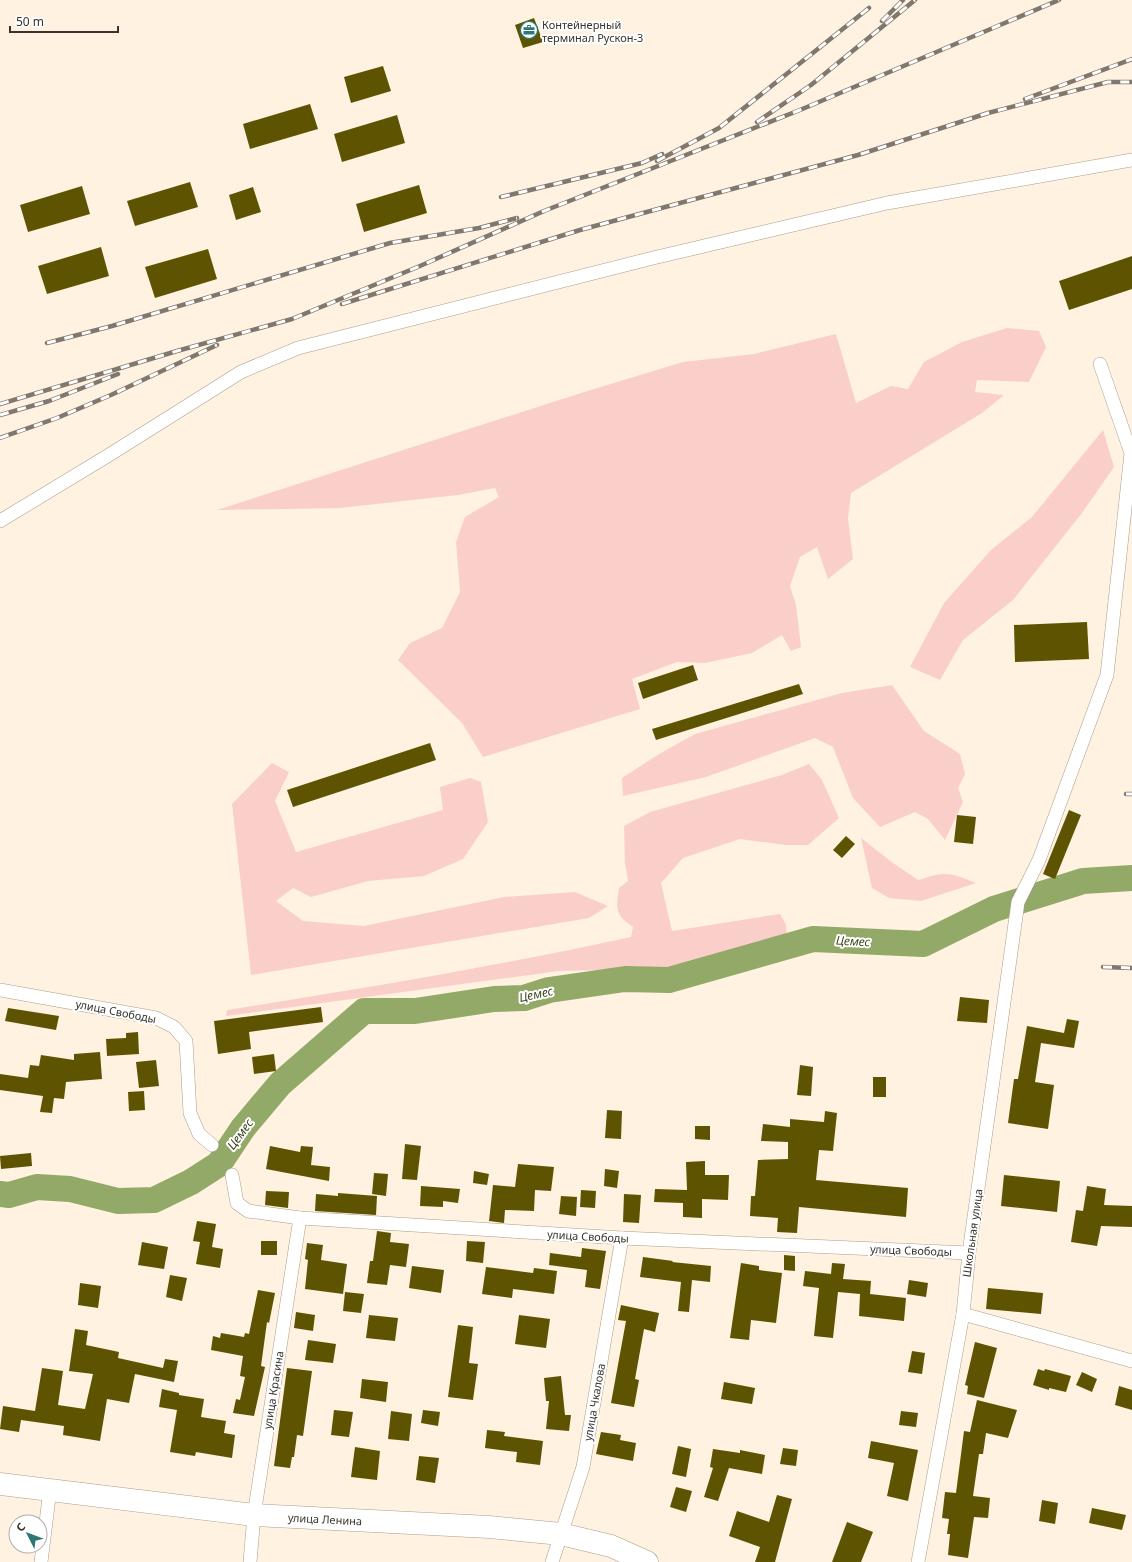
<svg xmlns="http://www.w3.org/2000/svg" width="1132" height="1562" viewBox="0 0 1132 1562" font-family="'Noto Sans',sans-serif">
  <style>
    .green { fill: #facfc9 }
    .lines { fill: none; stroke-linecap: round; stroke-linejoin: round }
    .river { stroke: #93a968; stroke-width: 26 }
    .building { fill: #5e5300 }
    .street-casing { stroke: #a99d8d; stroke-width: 14 }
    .highway-casing { stroke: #a99d8d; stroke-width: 23 }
    .street { stroke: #fff; stroke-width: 13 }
    .highway { stroke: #fff; stroke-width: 22 }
    .rail-casing { stroke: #80786e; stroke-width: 4.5 }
    .rail { stroke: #fff; stroke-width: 3; stroke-dasharray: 9; stroke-linecap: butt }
    .labels { text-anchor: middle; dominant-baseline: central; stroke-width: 4; stroke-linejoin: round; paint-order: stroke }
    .poi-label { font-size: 11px; fill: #38332c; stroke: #fff; text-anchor: start }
    .street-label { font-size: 11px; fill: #38332c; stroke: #fff }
    .water-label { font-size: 12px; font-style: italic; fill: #394818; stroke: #fff }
  </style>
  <rect width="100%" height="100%" fill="#fff2e1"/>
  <g class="green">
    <path d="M1007,328L1039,331L1046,347L1029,382L977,380L975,392L1004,395L982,413L851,493L848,519L853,559L828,579L817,547L800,557L790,586L796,605L801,647L791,651L782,635L752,653L705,663L677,662L632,679L640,709L483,757L462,723L398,660L410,643L442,628L460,592L456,542L465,517L499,497L495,488L458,495L340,508L217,510L581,393L683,362L754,354L836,334L856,403L891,386L908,389L924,362L962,342Z"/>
    <path d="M1103,430L1114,467L1082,513L1013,600L963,640L940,680L910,667L944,603L991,550L1032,517Z"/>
    <path d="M892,685L924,731L960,754L965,774L958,788L963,802L945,840L928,819L915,812L880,827L853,798L833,747L815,738L706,777L623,796L622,778L659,754L695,734L842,693Z"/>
    <path d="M272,763L289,772L275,801L296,852L443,810L440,787L470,778L481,782L488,822L463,859L424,876L368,881L311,897L293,888L276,901L303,921L364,926L504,897L575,892L608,906L589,918L251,975L232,804Z"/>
    <path d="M809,764L822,780L839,818L808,845H786L740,839L683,858L661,883L672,931L780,914L786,925L787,942L668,972L607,970L559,971L226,1016L227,1010C362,989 497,966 631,937L633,927C614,914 616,909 619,888L628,881L625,863L624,826L650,812L782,775Z"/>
    <path d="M861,838L893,863L918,880C946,871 949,872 976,883L921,901L889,898L872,888Z"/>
  </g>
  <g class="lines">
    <path class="river" d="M0,1194L9,1195L37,1187L70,1189L118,1201L154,1200L191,1182L219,1164L243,1128L280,1084L364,1011H415L494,999L524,998L549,990L625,979L669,980L813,939L923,944L994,909L1083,881L1132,878"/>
  </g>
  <g class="building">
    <path d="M534,18L543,42L523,48L515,25Z"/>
    <path d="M383,66L391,91L351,103L344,77Z"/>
    <path d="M310,104L318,129L250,149L243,124Z"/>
    <path d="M397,115L405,143L342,162L334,134Z"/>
    <path d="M190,182L198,207L135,226L127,201Z"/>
    <path d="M419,185L427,213L364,232L356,204Z"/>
    <path d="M82,186L90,214L28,232L20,205Z"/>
    <path d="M253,187L261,212L236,220L229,195Z"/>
    <path d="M101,247L109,276L47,294L38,266Z"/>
    <path d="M208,249L217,279L155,298L145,267Z"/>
    <path d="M1132,256V289L1069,310L1059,281Z"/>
    <path d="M1087,622L1089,659L1015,662L1014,625Z"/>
    <path d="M693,665L698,680L643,699L638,683Z"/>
    <path d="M799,684L803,694L656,740L652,729Z"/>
    <path d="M430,743L436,760L293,807L287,790Z"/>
    <path d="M1069,810L1081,815L1055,879L1043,874Z"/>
    <path d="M957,815L976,817L973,844L954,842Z"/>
    <path d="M846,836L855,844L842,858L833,850Z"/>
    <path d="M960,997L989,1000L987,1023L957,1021Z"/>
    <path d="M321,1007L323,1022L249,1032L251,1049L218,1054L214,1021Z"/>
    <path d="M8,1008L59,1016L56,1030L5,1021Z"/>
    <path d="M1067,1019L1079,1021L1074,1048L1041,1043L1035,1082L1054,1085L1048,1129L1008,1123L1014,1079H1018L1027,1026L1064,1033Z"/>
    <path d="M138,1032L139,1054L107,1056L106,1039L126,1038V1033Z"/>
    <path d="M100,1052L102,1079L66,1082L64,1099L54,1098L52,1113L40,1112L43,1096L0,1090V1074L28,1078L30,1065L39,1066L41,1055L74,1060V1054Z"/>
    <path d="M274,1054L276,1071L254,1074L252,1057Z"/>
    <path d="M156,1060L159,1086L139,1088L136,1062Z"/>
    <path d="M800,1065L813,1067L811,1096L797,1095Z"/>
    <rect x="873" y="1077" width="13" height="20"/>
    <path d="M144,1091L145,1110L129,1111L128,1092Z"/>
    <path d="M607,1110L622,1111L621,1139L605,1138Z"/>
    <path d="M825,1111L837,1113L833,1151L819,1150L816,1180L908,1188L906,1217L799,1207L797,1233L777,1232L778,1218L750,1216L751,1196H755L758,1160L788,1159V1142L761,1141L763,1124L790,1127V1119L824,1122Z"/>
    <path d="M695,1126H710V1140L695,1139Z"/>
    <path d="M405,1144L421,1146L417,1180L402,1179Z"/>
    <path d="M270,1146L300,1152L301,1146L313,1147L311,1165L330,1167L329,1181L266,1169Z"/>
    <path d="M31,1153L32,1166L1,1169L0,1156Z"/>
    <path d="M705,1161V1175H729L728,1200L702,1199V1218L683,1217V1203L654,1202L655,1189L687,1190L686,1162Z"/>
    <path d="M518,1164L554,1167L551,1191L535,1190L534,1211L505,1210L504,1223L489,1221L493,1185L515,1187Z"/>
    <path d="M605,1169L619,1171L617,1188L604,1186Z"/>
    <path d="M474,1171L489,1174L487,1185L473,1183Z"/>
    <path d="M374,1173L388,1174L386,1196L372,1194Z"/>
    <path d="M1004,1175L1060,1181L1057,1212L1001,1206Z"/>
    <path d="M421,1186L460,1189L458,1203L443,1201V1207L420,1206Z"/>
    <path d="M1087,1186L1106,1189L1104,1205L1132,1206V1227L1101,1226L1097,1246L1071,1242L1076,1210L1083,1211Z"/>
    <path d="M581,1190L596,1191L595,1208L580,1207Z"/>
    <path d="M266,1191L289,1192L288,1208L265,1205Z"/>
    <path d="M338,1193L377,1196L376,1215L315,1211L316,1194L338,1196Z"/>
    <path d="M624,1194L641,1195L639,1223L623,1222Z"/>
    <path d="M561,1196L577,1197L576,1216L559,1214Z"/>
    <path d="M197,1221L216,1224L212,1247L223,1249L220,1268L196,1264L200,1242L193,1241Z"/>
    <path d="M377,1231L391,1233L390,1242L409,1244L406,1267L390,1265L387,1285L367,1283L370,1261H373Z"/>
    <rect x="261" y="1241" width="16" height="14"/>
    <path d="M467,1241L485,1242L483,1263L466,1261Z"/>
    <path d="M142,1242L168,1247L164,1269L138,1265Z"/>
    <path d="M307,1243L323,1245L321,1260L347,1264L343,1294L305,1289L308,1260L305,1259Z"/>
    <path d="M582,1248L606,1251L600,1289L585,1287L587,1270L549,1265L550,1253L581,1257Z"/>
    <path d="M784,1255L795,1256V1271L784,1270Z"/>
    <path d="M643,1257L673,1261L672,1262L711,1266L710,1282L692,1280L689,1312L678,1311L681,1282L640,1277Z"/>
    <path d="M741,1263L759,1266V1270L782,1273L776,1323L751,1320L749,1340L730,1338Z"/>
    <path d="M832,1263L845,1264L843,1279L871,1281L870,1294L906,1298L904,1321L859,1316L860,1294L838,1292L833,1338L814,1336L819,1288L803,1286L805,1271L831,1274Z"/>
    <path d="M412,1266L444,1270L441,1293L409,1288Z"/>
    <path d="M486,1267L533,1273L534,1268L557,1271L554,1294L513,1289L512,1298L482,1294Z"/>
    <path d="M170,1275L187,1278L182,1301L166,1297Z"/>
    <path d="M909,1280L928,1283L926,1297L907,1294Z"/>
    <path d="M80,1283L101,1286L98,1308L78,1305Z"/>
    <path d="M988,1288L1043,1293L1041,1314L986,1309Z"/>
    <path d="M258,1290L275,1293L269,1323L267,1322L261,1366L265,1367L254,1416L233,1413L236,1399L240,1400L245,1377L240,1376L243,1356L211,1350L213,1336L220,1338L221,1333L244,1337L245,1333L249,1334Z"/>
    <path d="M345,1292L364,1294L361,1313L343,1311Z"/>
    <path d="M621,1305L659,1313L655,1332L644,1329L635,1379L639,1380L634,1407L611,1403L626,1321L618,1320Z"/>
    <path d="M296,1312L315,1315L313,1331L294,1328Z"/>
    <path d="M369,1315L398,1318L395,1341L366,1338Z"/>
    <path d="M519,1315L550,1319L546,1348L515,1344Z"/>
    <path d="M458,1325L473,1327L469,1363L478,1364L473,1400L448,1397Z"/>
    <path d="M75,1329L88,1331L86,1345L119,1352L118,1358L163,1368L165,1359L178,1361L174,1382L135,1374L129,1403L107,1399L100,1441L63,1435L64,1426L21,1420L19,1432L0,1429L3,1406L35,1411L42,1368L63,1371L58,1405L85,1409L93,1374L69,1371Z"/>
    <path d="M308,1340L336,1344L333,1363L305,1360Z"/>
    <path d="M975,1342L997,1348L984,1398L967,1394L968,1386L965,1385Z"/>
    <path d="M912,1351L925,1353L922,1374L908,1372Z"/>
    <path d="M287,1368L312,1371L303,1436L297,1435L294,1457H292L290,1468L274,1466Z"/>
    <path d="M1038,1369L1044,1371L1045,1369L1071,1376L1066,1392L1049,1388V1390L1033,1385Z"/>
    <path d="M1082,1372L1097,1379L1092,1392L1076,1385Z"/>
    <path d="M561,1376L565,1415H571L569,1431L546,1429L549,1401H546L544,1378Z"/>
    <path d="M362,1379L388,1382L386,1402L360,1398Z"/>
    <path d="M724,1382L755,1388L752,1404L721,1399Z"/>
    <path d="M1119,1386L1132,1390V1410L1115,1405Z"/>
    <path d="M162,1389L179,1393V1395L204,1399L201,1417L226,1421L224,1433L235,1435L232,1458L196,1452L195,1456L170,1452L177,1410L159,1407Z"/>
    <path d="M977,1400L1017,1410L1008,1438L986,1433L983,1454H979L973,1496L990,1498L988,1518L974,1517L968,1558L948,1555L950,1534H947L949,1519L942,1518L945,1492L956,1493L964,1431L970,1432Z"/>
    <path d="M334,1410L353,1412L349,1437L331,1435Z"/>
    <path d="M423,1410L440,1412L438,1426L421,1423Z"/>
    <path d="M391,1411L412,1414L409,1441L388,1439Z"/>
    <path d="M901,1411L918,1413L916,1427L899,1425Z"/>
    <path d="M487,1430L505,1432L504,1436L543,1441L540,1465L516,1462L517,1452L485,1448Z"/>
    <path d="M601,1432L621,1435L620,1440L636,1443L633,1461L596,1454Z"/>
    <path d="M871,1441L918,1450L908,1501L887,1496L894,1463L868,1458Z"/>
    <path d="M678,1446L691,1449L686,1477L672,1474Z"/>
    <path d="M355,1447L380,1451L377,1480L351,1477Z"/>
    <path d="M783,1448L798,1450L796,1466L780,1464Z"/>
    <path d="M713,1449L740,1453V1450L765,1455L762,1474L729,1468L718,1501L704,1497L713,1468L710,1467Z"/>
    <path d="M419,1456L439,1458L435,1483L416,1480Z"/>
    <path d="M676,1487L692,1491L686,1512L670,1507Z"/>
    <path d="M777,1495L792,1499L775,1562H755L760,1547L729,1536L737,1511L769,1522Z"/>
    <path d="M1042,1500L1058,1503L1055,1524L1039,1521Z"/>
    <path d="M1092,1508L1126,1515L1122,1530L1089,1523Z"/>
    <path d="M847,1522L873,1532L861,1562H832Z"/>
  </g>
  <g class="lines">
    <defs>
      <g id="street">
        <path d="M0,521L109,455L241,372L298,348L653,258L887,203L1132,160"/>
        <path d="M0,990L156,1018L174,1027L186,1041L190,1113L199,1134L212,1145"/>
        <path d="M232,1175L237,1203L248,1211L300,1218L622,1238L969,1253"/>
        <path d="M963,1314L1132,1361"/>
        <path d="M41,1562L50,1490"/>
        <path d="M250,1562L254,1515L300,1218"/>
        <path d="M552,1562L583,1467L622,1238"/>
        <path d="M918,1562L963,1314L969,1253L1018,902L1039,860L1107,675L1131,453L1100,364"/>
      </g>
      <path id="highway" d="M0,1484L254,1515L489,1527L561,1534L611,1546L647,1562"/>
    </defs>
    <use href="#street" class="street-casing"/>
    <use href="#highway" class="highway-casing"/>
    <use href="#street" class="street"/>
    <use href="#highway" class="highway"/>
    <defs>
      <g id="rail">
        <path d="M882,21L903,0"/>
        <path d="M1025,99L1132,59"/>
        <path d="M757,122L811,85L915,0"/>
        <path d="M657,161L719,128L869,8"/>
        <path d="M501,197L642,163L662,154"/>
        <path d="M342,304L580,230L858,155L988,113L1108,82H1132"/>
        <path d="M47,343L112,326L390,243L479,228L517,218"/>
        <path d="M0,404L177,351L292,319L420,266L544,211L800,110L1059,0"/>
        <path d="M0,415L49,401L118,374"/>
        <path d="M0,438L57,418L111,395L217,345"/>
        <path d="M1126,794H1132"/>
        <path d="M1103,967L1132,968"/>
      </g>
    </defs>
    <use href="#rail" class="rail-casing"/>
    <use href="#rail" class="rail"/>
  </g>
  <defs>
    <symbol id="office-ring" viewBox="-11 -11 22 22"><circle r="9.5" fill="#fff" stroke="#2d7777" stroke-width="1.5"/><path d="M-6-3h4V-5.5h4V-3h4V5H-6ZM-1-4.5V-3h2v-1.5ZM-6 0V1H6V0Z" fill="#2d7777"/></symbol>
  </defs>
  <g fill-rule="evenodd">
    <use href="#office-ring" x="519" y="20" width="20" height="20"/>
  </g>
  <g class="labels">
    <g class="poi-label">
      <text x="542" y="24">Контейнерный<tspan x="542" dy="13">терминал Рускон-3</tspan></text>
    </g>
    <g class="street-label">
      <text transform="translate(116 1011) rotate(11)">улица Свободы</text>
      <text transform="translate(972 1233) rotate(-82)">Школьная улица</text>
      <text transform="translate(588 1236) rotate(3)">улица Свободы</text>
      <text transform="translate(911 1250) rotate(2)">улица Свободы</text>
      <text transform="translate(273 1390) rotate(-81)">улица Красина</text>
      <text transform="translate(594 1402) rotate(-80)">улица Чкалова</text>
      <text transform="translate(325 1519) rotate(3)">улица Ленина</text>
    </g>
    <g class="water-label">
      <text transform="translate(853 941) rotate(3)">Цемес</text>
      <text transform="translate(536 994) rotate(-12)">Цемес</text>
      <text transform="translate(240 1134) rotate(-54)">Цемес</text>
    </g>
  </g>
  <g transform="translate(28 1534) rotate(312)"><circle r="19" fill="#ffffff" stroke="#afadab"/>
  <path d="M0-3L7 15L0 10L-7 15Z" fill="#2d7777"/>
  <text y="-6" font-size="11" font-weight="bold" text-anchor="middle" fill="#38332c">С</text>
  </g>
  <path d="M10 26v6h108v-6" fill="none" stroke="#38332c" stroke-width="2"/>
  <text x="16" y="26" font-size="12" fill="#38332c" stroke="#ffffff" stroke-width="3" paint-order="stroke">50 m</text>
</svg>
